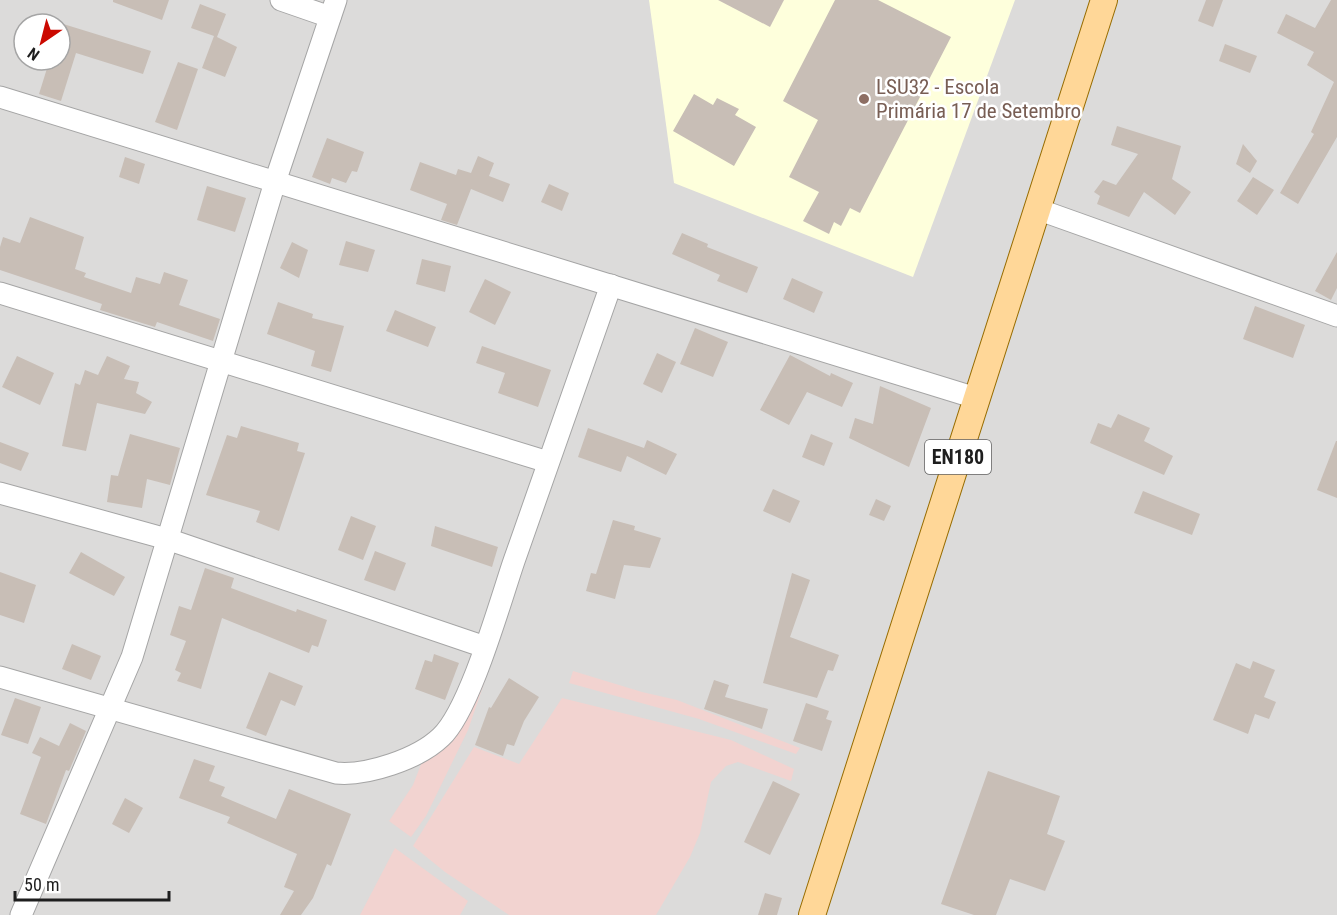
<svg xmlns="http://www.w3.org/2000/svg" width="1337" height="915" viewBox="0 0 1337 915" font-family="'Roboto Condensed',sans-serif">
  <style>
    .residential { fill: #dcdbda; fill-rule: evenodd }
    .commercial { fill: #f2d3d0 }
    .education { fill: #feffdc }
    .building { fill: #c8beb6 }
    .lines { fill: none; stroke-linecap: round; stroke-linejoin: round }
    .minor-casing { stroke: #a5a5a5; stroke-width: 23 }
    .major-casing { stroke: #976c00; stroke-width: 28 }
    .minor { stroke: #fff; stroke-width: 21 }
    .major { stroke: #ffd798; stroke-width: 26 }
    .education-dot { fill: #8d6e63; stroke: #fff; stroke-width: 2 }
    .labels { text-anchor: middle; dominant-baseline: central; stroke-width: 5; stroke-linejoin: round; paint-order: stroke }
    .shield { fill: #fff; stroke: #626262; stroke-width: 1.5 }
    .shield-label { font-size: 20px; font-weight: bold; fill: #1e1e1e }
    .education-label { font-size: 21px; fill: #785e54; stroke: #fff; text-anchor: start }
  </style>
  <rect width="100%" height="100%" fill="#f0ece3"/>
  <path class="residential" d="M0,0H1337V915H0ZM24,24H60V60H24Z"/>
  <g class="commercial">
    <path d="M480,666L488,672L468,730L426,816L411,837L389,821L413,785L427,749L440,752L454,731Z"/>
    <path d="M573,671L642,692L677,700L800,748L796,754L699,719L569,683Z"/>
    <path d="M562,698L731,740L794,769L791,781L738,762L726,766L711,782L700,833L690,857L656,915H509L445,872L413,846L474,747L519,764Z"/>
    <path d="M395,848L468,901L460,915H360Z"/>
  </g>
  <path class="education" d="M649,0H1015L913,277L674,183Z"/>
  <g class="building">
    <path d="M113,0H169L162,20L113,2Z"/>
    <path d="M718,0H784L770,27Z"/>
    <path d="M835,0H878L951,37L860,213L850,208L841,226L834,222L829,234L803,221L819,192L789,177L818,120L783,101Z"/>
    <path d="M1206,0H1223L1213,27L1198,21Z"/>
    <path d="M1331,0H1337V137L1298,204L1280,193L1314,134L1311,132L1334,82L1307,65L1314,52L1277,33L1286,14L1315,28Z"/>
    <path d="M200,4L226,14L217,37L237,47L225,77L202,68L214,36L191,28Z"/>
    <path d="M60,23L151,51L143,74L76,53L61,101L39,94L49,62L60,65Z"/>
    <path d="M1225,44L1257,56L1250,73L1219,61Z"/>
    <path d="M178,62L198,69L177,130L155,122Z"/>
    <path d="M694,94L713,105L717,98L739,109L735,115L756,127L734,166L673,131Z"/>
    <path d="M1117,126L1181,146L1172,179L1191,192L1175,215L1144,192L1129,217L1097,204L1100,196L1094,192L1103,180L1116,185L1138,154L1111,145Z"/>
    <path d="M327,138L364,152L357,172L352,171L346,183L332,178L330,184L312,177Z"/>
    <path d="M1243,144L1257,161L1250,173L1236,164Z"/>
    <path d="M478,156L494,163L489,176L510,184L503,202L471,189L457,225L441,220L447,204L410,190L420,162L456,175L458,169L471,173Z"/>
    <path d="M125,157L145,164L139,184L119,177Z"/>
    <path d="M1253,177L1274,190L1257,215L1237,201Z"/>
    <path d="M549,184L569,193L562,211L541,202Z"/>
    <path d="M207,186L246,198L235,232L197,220Z"/>
    <path d="M30,217L84,237L75,269L86,273L84,277L131,293L136,277L160,284L164,272L188,280L179,305L220,319L213,341L157,322L155,327L132,320L100,310L102,304L0,270V247L3,237L20,243Z"/>
    <path d="M682,233L708,244L707,247L758,267L747,293L717,281L720,275L672,254Z"/>
    <path d="M346,241L375,250L368,272L339,265Z"/>
    <path d="M292,242L308,250L299,278L280,268Z"/>
    <path d="M1337,252V288L1331,300L1315,291Z"/>
    <path d="M422,259L451,266L445,292L416,284Z"/>
    <path d="M792,278L823,292L814,313L783,299Z"/>
    <path d="M485,279L511,292L495,325L469,312Z"/>
    <path d="M278,302L313,314L312,318L344,326L331,372L311,366L315,351L267,334Z"/>
    <path d="M1255,306L1305,325L1293,358L1243,339Z"/>
    <path d="M395,310L436,327L428,347L386,331Z"/>
    <path d="M695,328L728,342L713,377L680,364Z"/>
    <path d="M482,346L551,370L538,407L498,393L505,373L476,363Z"/>
    <path d="M657,353L676,362L662,393L643,384Z"/>
    <path d="M790,355L830,376L831,373L853,383L842,407L807,392L789,425L760,410Z"/>
    <path d="M17,356L54,373L40,405L2,387Z"/>
    <path d="M107,356L130,366L124,379L139,382L136,393L152,402L145,414L97,403L86,451L62,446L75,383L80,385L85,370L98,375Z"/>
    <path d="M880,386L931,408L909,467L849,438L855,418L873,424Z"/>
    <path d="M1118,414L1150,428L1144,441L1173,456L1164,475L1090,443L1098,423L1111,428Z"/>
    <path d="M241,426L299,443L297,451L305,453L279,531L256,522L260,511L206,495L227,435L237,438Z"/>
    <path d="M588,428L644,448L647,440L677,454L666,475L627,456L621,472L578,457Z"/>
    <path d="M130,434L180,448L170,485L147,479L142,508L107,502L111,475L118,476Z"/>
    <path d="M811,434L833,443L824,466L802,457Z"/>
    <path d="M1336,441H1337V498L1317,490Z"/>
    <path d="M0,442L29,453L21,471L0,463Z"/>
    <path d="M773,489L800,501L790,523L763,511Z"/>
    <path d="M1143,491L1200,514L1192,535L1134,513Z"/>
    <path d="M876,499L891,506L884,521L869,515Z"/>
    <path d="M351,516L376,526L363,560L338,550Z"/>
    <path d="M613,520L635,526L634,530L661,538L650,568L624,565L615,599L586,591L591,573L596,574Z"/>
    <path d="M435,526L498,547L492,567L431,546Z"/>
    <path d="M375,551L406,563L395,591L364,580Z"/>
    <path d="M81,552L125,577L114,596L69,573Z"/>
    <path d="M205,568L234,578L231,588L296,612L297,609L327,620L318,647L312,645L309,653L222,618L201,689L177,681L181,673L175,670L186,641L170,635L179,606L191,610Z"/>
    <path d="M0,572L36,585L24,623L0,615Z"/>
    <path d="M792,573L810,580L790,637L839,655L833,671L828,670L817,698L763,683Z"/>
    <path d="M72,644L101,656L91,680L62,669Z"/>
    <path d="M434,654L459,663L445,700L415,689L425,660L432,662Z"/>
    <path d="M1253,661L1275,670L1264,697L1276,702L1269,719L1255,714L1248,734L1213,720L1236,663L1250,669Z"/>
    <path d="M269,672L303,686L295,706L281,700L266,736L246,728Z"/>
    <path d="M509,678L539,697L524,721L514,746L507,744L503,756L475,745L489,707L491,708Z"/>
    <path d="M714,680L729,685L725,697L768,709L762,729L704,709Z"/>
    <path d="M15,698L41,707L28,744L1,735Z"/>
    <path d="M806,703L829,711L826,719L832,721L822,751L793,741Z"/>
    <path d="M70,723L86,731L69,771L66,770L46,824L20,814L41,757L32,753L40,737L59,746Z"/>
    <path d="M194,759L215,766L209,781L225,787L221,796L276,819L289,789L351,814L331,866L327,864L313,898L301,915H280L294,891L284,887L297,854L227,823L230,817L179,798Z"/>
    <path d="M988,771L1060,796L1047,834L1065,841L1045,891L1010,879L996,915H974L941,904Z"/>
    <path d="M773,781L800,794L770,855L744,842Z"/>
    <path d="M125,798L143,808L129,833L112,824Z"/>
    <path d="M765,893L782,898L777,915H758Z"/>
  </g>
  <g class="lines">
    <defs>
      <g id="minor">
        <path d="M281,0L330,17"/>
        <path d="M0,97L976,398"/>
        <path d="M1037,209L1337,316"/>
        <path d="M0,293L548,462"/>
        <path d="M0,493L167,539L485,647"/>
        <path d="M0,677L336,773C367,776 418,759 441,737C470,710 500,602 514,561C546,469 578,377 611,285"/>
        <path d="M21,915L132,657L275,182L336,0"/>
      </g>
      <path id="major" d="M812,915L1104,0"/>
    </defs>
    <use href="#minor" class="minor-casing"/>
    <use href="#major" class="major-casing"/>
    <use href="#minor" class="minor"/>
    <use href="#major" class="major"/>
  </g>
  <circle class="education-dot" cx="864" cy="99" r="6"/>
  <g class="labels">
    <rect class="shield" x="925" y="440" width="66" height="34" rx="4.5"/>
    <g class="shield-label">
      <text x="958" y="457">EN180</text>
    </g>
    <g class="education-label">
      <text x="876" y="87">LSU32 - Escola<tspan x="876" dy="24">Primária 17 de Setembro</tspan></text>
    </g>
  </g>
  <g transform="translate(42 42) rotate(215)"><circle r="28" fill="#ffffff" stroke="#a5a5a5" stroke-width="1.5"/>
  <path d="M0-4.5L10 22L0 15L-10 22Z" fill="#cb0900"/>
  <text y="-9" font-size="16" font-weight="bold" text-anchor="middle" fill="#1e1e1e">N</text>
  </g>
  <path d="M15 891v9h154v-9" fill="none" stroke="#1e1e1e" stroke-width="3"/>
  <text x="24" y="891" font-size="18" fill="#1e1e1e" stroke="#ffffff" stroke-width="4.5" paint-order="stroke">50 m</text>
</svg>
